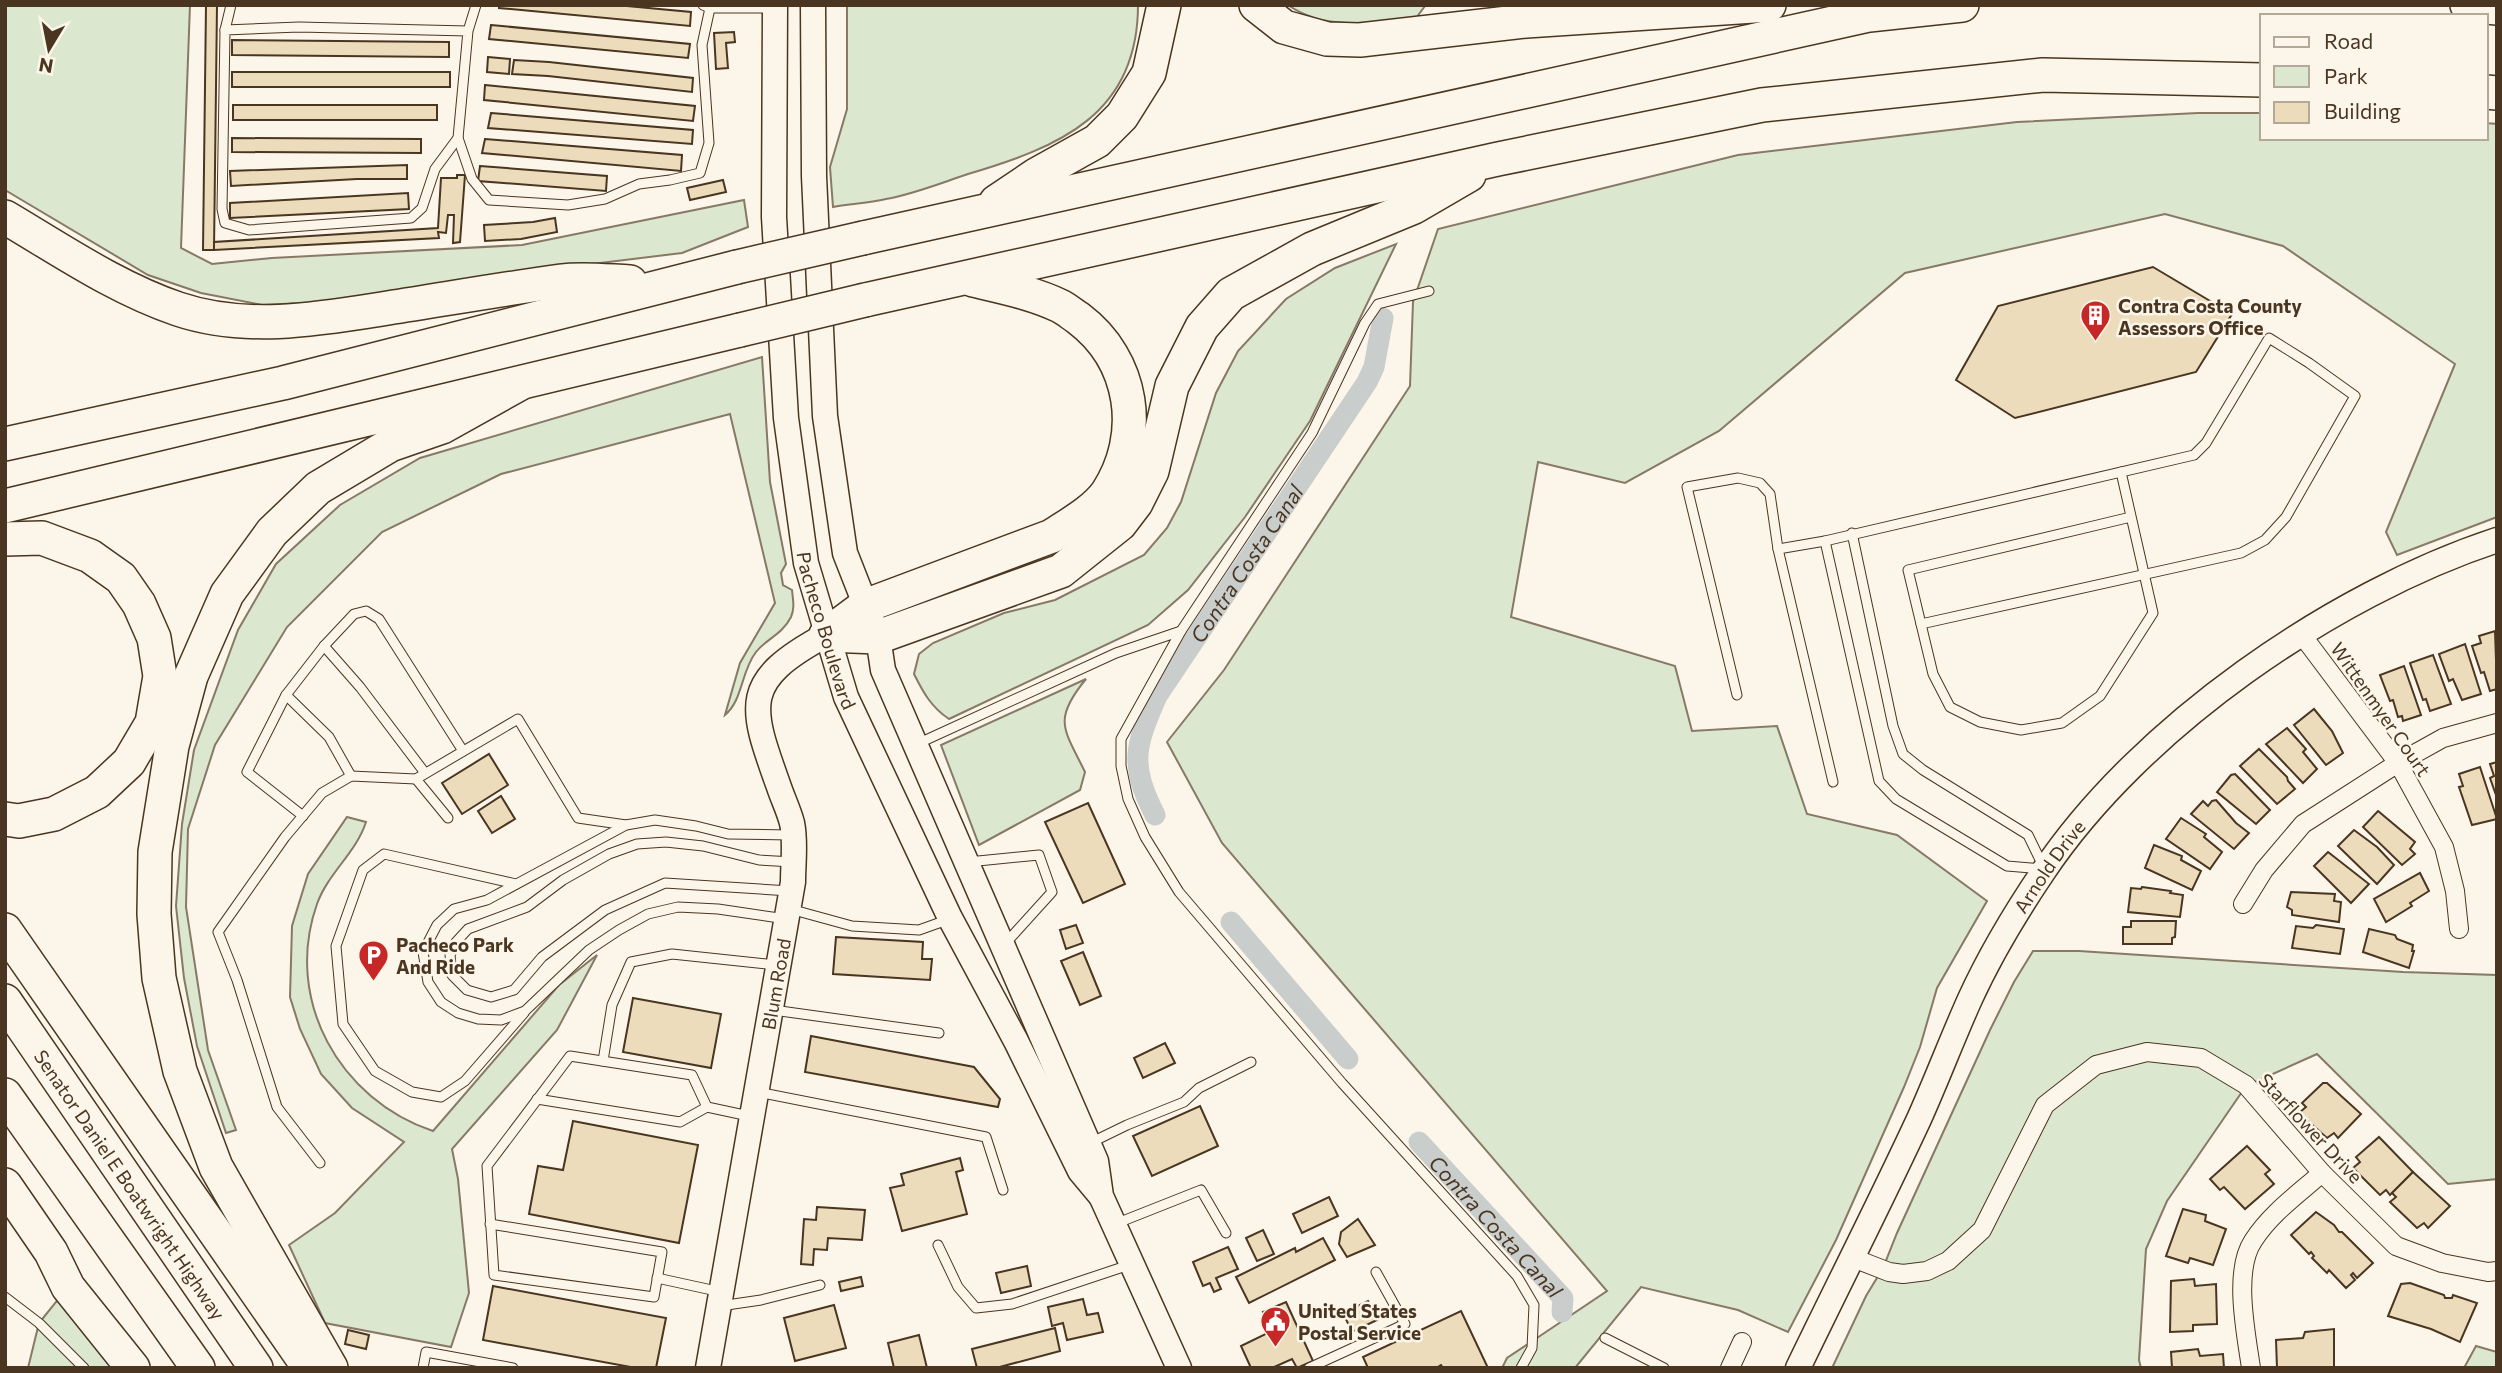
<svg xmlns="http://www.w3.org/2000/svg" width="2502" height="1373" viewBox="0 0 2502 1373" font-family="Commissioner,sans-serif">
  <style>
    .green { fill: #dce7d0; stroke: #887966; stroke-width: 2 }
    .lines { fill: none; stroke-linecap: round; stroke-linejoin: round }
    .canal { stroke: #c9cecd; stroke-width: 21 }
    .building { fill: #ecdcbc; stroke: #4a3520; stroke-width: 2 }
    .lane-casing { stroke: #4a3520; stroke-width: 11 }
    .street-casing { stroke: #4a3520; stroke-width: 20 }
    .secondary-casing { stroke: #4a3520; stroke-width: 27 }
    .highway-casing { stroke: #4a3520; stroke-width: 36 }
    .lane { stroke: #fbf6e9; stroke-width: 9 }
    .street { stroke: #fbf6e9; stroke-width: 18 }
    .secondary { stroke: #fbf6e9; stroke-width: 24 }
    .highway { stroke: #fbf6e9; stroke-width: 33 }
    .highway-bridge-casing { stroke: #4a3520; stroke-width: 36; stroke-linecap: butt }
    .highway-bridge { stroke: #fbf6e9; stroke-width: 33 }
    .labels { text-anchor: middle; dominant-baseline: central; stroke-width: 5; stroke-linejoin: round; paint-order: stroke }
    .poi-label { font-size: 19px; font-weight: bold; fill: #4a3520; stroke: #fbf6e9; text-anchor: start }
    .street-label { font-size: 19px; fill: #4a3520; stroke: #fbf6e9 }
    .water-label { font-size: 21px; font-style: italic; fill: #4a3520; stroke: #fbf6e9 }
  </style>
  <rect width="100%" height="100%" fill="#fbf6e9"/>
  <g class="green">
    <path d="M5,5H190L181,248L212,264L272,258L522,245L744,200L748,227L682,253L460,280L322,302L262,305L201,293L148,275L5,190Z"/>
    <path d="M847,5H1138C1138,115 1059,147 968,174C941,183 914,194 886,199C869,203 851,204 833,207L830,167L847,109Z"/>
    <path d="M1288,5H1428L1425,6L1416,18C1373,23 1325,31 1288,5Z"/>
    <path d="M2198,113H2262V138H2486V123L2497,124V517L2397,555L2386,532L2455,364L2283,246L2165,214L1905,273L1719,431L1625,483L1538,462L1511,617L1675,666L1692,731L1777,726L1807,814L1897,835L1987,901L1937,988L1920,1047L1904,1087L1836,1240L1788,1332L1738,1310L1641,1287L1575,1368H1502L1507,1358L1607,1291L1222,843L1167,742L1224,670L1410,386L1413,302L1438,229L1738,155L2017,122Z"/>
    <path d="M1396,244L1310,421L1245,517L1188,590L1148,625L949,719C931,707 923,692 914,674L919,654L933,643L1004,613L1055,600L1144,555L1167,528L1181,502L1216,393L1238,351L1286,299L1335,268Z"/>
    <path d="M762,357L770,482L786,564L781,573L783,585L792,590C793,600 795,608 791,617C782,635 766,639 756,652C741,671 743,700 725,715L740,663L775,603L730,414L501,474L382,532L287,627L215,745L188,829L186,907L208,1050L236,1130L226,1133L197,1046L184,978L176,906L182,824L194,750L238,630L276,564L340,505L420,458Z"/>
    <path d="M1086,679C1052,720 1064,729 1085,772L1080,790L979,845L941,745Z"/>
    <path d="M347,817L366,822C356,853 328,873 317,904C283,1000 340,1100 433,1131L559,985L597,955L557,1030L452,1149L458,1179L469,1293L451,1347L325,1323L289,1245L335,1213L404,1142L352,1108L321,1074L300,1029L290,997L292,926L308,874Z"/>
    <path d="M2033,951H2079L2403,972L2497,975V1179L2448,1184L2317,1054L2246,1086L2167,1201L2146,1249L2139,1360L2141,1368H1832L1866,1296L1883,1268L1897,1233L1990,1030L2014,982Z"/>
    <path d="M68,1287L133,1368H28L39,1323Z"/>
    <path d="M2476,1346L2497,1352V1368H2464Z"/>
  </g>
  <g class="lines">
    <g class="canal">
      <path id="s1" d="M1155,815C1129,764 1135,746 1157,696L1367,382L1374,367L1383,318"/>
      <path d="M1231,922L1348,1059"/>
      <path id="s2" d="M1419,1142L1563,1298L1562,1312"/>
    </g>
  </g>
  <g class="building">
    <path d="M206,5H217L214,250H203Z"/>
    <path d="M499,5H616L691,12L690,26L499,8Z"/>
    <path d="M491,25L690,44L688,58L489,39Z"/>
    <path d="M734,32L735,42L726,43L728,68L716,69L714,33Z"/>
    <path d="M232,40L449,42V57L232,55Z"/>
    <path d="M488,57L510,59L509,74L487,72Z"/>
    <path d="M514,60L549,62L693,78L692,92L548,76L512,74Z"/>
    <rect x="232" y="72" width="218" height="15"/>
    <path d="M485,85L695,106L693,121L484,100Z"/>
    <rect x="233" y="105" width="204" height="15"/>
    <path d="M491,113L693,130L692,144L488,128Z"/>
    <path d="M232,138L421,139V153L232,152Z"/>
    <path d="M485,139L682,155L681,171L482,153Z"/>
    <path d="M407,165V179H357L231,186L230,171Z"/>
    <path d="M480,166L607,176L606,191L478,181Z"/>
    <path d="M457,175H465L460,242L453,243L454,215H448L446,233L438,232L439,238L214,250V242L438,228L441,178H457Z"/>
    <path d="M723,180L726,192L690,200L687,188Z"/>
    <path d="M408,193L409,209L230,218V203Z"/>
    <path d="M555,218L557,232L521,239L485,241L484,225L533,222Z"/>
    <path d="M2153,267L2232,314L2196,372L2015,418L1956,380L1998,306Z"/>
    <path d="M2495,631L2497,689L2490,691L2484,672L2481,673L2472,646L2481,643L2479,636Z"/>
    <path d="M2465,644L2481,694L2462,700L2453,679L2449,681L2439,654Z"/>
    <path d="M2433,655L2451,704L2430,711L2426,699L2423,700L2410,663Z"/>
    <path d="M2404,666L2421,715L2403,721L2402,716L2398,717L2393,700L2390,701L2380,675Z"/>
    <path d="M2314,709L2332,731L2343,753L2326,765L2294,725Z"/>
    <path d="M2287,728L2306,749L2303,752L2317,769L2303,783L2266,744Z"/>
    <path d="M2259,749L2287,777L2288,781L2295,789L2277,804L2240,766Z"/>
    <path d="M489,754L508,785L462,814L442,783Z"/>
    <path d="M2497,762V798L2490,778L2494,776L2490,764Z"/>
    <path d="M2480,767L2497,819L2472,825L2459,787L2463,786L2459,774Z"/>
    <path d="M2235,774L2270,810L2256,824L2217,792L2231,775Z"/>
    <path d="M501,796L515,819L492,833L478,811Z"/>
    <path d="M2216,800L2236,823L2249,833L2234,849L2191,814L2203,801L2208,806L2212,801Z"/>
    <path d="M1088,803L1125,884L1083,903L1045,822Z"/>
    <path d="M2378,811L2415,842L2410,849L2415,854L2402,865L2363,827Z"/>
    <path d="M2181,818L2206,834L2204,837L2222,852L2210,869L2166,839Z"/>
    <path d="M2354,830L2377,847L2394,865L2377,884L2338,846Z"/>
    <path d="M2154,845L2182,856L2181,860L2201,871L2192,890L2145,868Z"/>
    <path d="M2328,852L2369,884L2351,903L2314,866Z"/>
    <path d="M2420,873L2429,891L2410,903L2412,906L2386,922L2374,899Z"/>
    <path d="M2142,887L2171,891L2170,893L2183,895L2180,917L2128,912L2131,888L2141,889Z"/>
    <path d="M2291,892L2335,894L2334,901L2341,902L2339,922L2292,915V910L2287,907Z"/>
    <path d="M2131,921H2176L2175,937L2172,938V944H2123V927H2131Z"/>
    <path d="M1076,925L1083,943L1066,949L1060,930Z"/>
    <path d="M2316,925L2344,929L2340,954L2292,948L2296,926L2313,928Z"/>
    <path d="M2369,929L2395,935L2397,939L2413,945L2412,951H2414L2409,968L2363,952Z"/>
    <path d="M836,937L923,942L922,959H932L930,980L833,974Z"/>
    <path d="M1083,952L1101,996L1080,1005L1061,961Z"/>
    <path d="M633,998L721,1014L711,1068L623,1052Z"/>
    <path d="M811,1036L974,1067L1000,1099L998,1107L805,1072Z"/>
    <path d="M1165,1043L1175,1063L1143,1078L1134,1058Z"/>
    <path d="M2323,1083H2327L2361,1114L2338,1138L2334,1133L2327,1138L2299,1113L2306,1107L2302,1103Z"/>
    <path d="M1200,1106L1218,1146L1152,1176L1133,1136Z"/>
    <path d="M573,1121L698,1145L679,1243L529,1214L538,1166L563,1170Z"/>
    <path d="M2379,1137L2413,1172L2390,1195L2386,1190L2380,1195L2353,1168L2360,1162L2356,1157Z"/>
    <path d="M2247,1146L2270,1170L2265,1174L2274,1184L2245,1209L2224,1187L2220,1190L2210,1179Z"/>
    <path d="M960,1158L963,1170L956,1172L967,1214L902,1231L890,1188L904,1185L901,1174Z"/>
    <path d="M2413,1172L2450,1206L2428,1228L2424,1223L2417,1228L2390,1202L2396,1197L2392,1193Z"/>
    <path d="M1329,1197L1338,1216L1302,1233L1293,1214Z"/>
    <path d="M817,1207L865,1210L862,1240L828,1238L827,1250L814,1249L813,1265L801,1264L804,1219L816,1220Z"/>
    <path d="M2183,1209L2206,1215L2205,1221L2226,1229L2213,1265L2190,1258L2188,1263L2166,1256Z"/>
    <path d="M2316,1212L2334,1225L2339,1232H2342L2373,1263L2357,1278L2353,1273L2351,1275L2355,1280L2346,1288L2329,1270L2327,1273L2312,1258L2314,1256L2311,1252L2309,1254L2291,1235Z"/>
    <path d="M1358,1219L1375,1245L1347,1257L1339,1244L1341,1232Z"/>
    <path d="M1263,1230L1274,1254L1257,1261L1246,1238Z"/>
    <path d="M1323,1238L1335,1260L1249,1303L1236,1277L1295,1248L1296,1252Z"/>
    <path d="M1228,1247L1238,1269L1216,1278L1221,1289L1214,1292L1210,1283L1203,1286L1193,1262Z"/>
    <path d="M1027,1266L1031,1286L1001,1293L996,1273Z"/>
    <path d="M861,1277L863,1286L841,1291L839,1282Z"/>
    <path d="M2194,1279L2195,1286L2216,1284L2217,1324L2193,1325V1331L2170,1332L2171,1281Z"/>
    <path d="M2410,1283L2444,1295L2445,1298H2452L2453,1295L2477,1303L2460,1342L2431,1329L2388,1316L2401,1284Z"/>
    <path d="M493,1286L666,1318L656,1368H636L483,1340Z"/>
    <path d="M1083,1299L1087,1315L1098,1313L1103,1332L1067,1340L1063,1323L1052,1326L1048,1307Z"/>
    <path d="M1368,1301L1377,1320L1352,1332L1343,1313Z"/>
    <path d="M1286,1302L1313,1361L1297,1368L1292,1359L1272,1368H1251L1241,1346L1272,1331L1263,1312Z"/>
    <path d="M834,1305L846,1348L795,1361L784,1318Z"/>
    <path d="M1461,1311L1488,1368H1443L1441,1365L1436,1368H1368L1363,1357Z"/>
    <path d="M1055,1328L1060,1351L996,1368H977L972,1349Z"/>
    <path d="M2334,1329V1368H2277L2276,1340L2303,1338L2305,1332Z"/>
    <path d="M348,1330L369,1335L366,1349L345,1344Z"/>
    <path d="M919,1335L927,1368H894L888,1343Z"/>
    <path d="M2198,1349L2200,1356L2223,1354L2224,1368H2172L2171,1352Z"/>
  </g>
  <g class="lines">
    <defs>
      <g id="lane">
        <path d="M703,5L710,8H773"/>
        <path d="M225,30L231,5"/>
        <path d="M468,31L299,27L225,30L222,209L225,223L249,230L411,218L422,208L435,169L458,138L468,31L476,5"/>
        <path d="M458,138L472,179L489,200L568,205L605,199L639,184L670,180L700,173L709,143L702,45L710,8"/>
        <path d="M2121,472L2153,613L2100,696L2062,723L2021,730L1980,722L1950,707L1933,674L1908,570L2131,517"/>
        <path d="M1852,533L1893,726L1903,754L1923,770L2028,835L2044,868"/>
        <path d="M1825,541L1879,781L1896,799L2007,866L2043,869"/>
        <path d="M1778,549L1825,541L2194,455L2206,443L2269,338L2309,363L2355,396L2286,517L2265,540L2241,553L1921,624"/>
        <path d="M1181,631L1312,433L1365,323L1378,304L1429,291"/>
        <path d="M324,646L360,687L425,773"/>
        <path d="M286,695L329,737L351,776"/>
        <path d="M1737,695L1687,487L1738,478L1760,483L1770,494L1778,549L1833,782"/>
        <path d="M917,744L1116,653L1181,631L1121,739V766L1128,799L1145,837L1179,892L1342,1083L1517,1276L1534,1305L1532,1348L1521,1368"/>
        <path d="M416,779L448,818"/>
        <path d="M303,816L247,772L286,695L324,646L354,614L366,611L379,619L463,751"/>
        <path d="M968,862L1039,855L1052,892L1004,945"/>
        <path d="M516,884L384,854L363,870L336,946L343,1024L375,1071L412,1092L441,1097L465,1081L524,1013"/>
        <path d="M790,891L665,883L605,910L542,957L514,990L491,997L467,990L452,975L450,955L456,942L468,929L527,907L563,880L609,854L637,844L666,842L703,846L759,860L793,862"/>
        <path d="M790,909L852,926L919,930L947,920"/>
        <path d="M786,919L718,909L678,907L648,914L619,930L589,950L525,1011L501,1020L478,1019L458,1013L441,1002L428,982L423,952L437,925L454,909L487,900L626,825L655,820L696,826L728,834L791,835"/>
        <path d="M773,1010L939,1033"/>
        <path d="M603,1061L612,1005L631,962L672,954L776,965"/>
        <path d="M758,1092L986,1137L1003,1190"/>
        <path d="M537,1099L680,1122L707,1107"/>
        <path d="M1090,1143L1127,1125L1184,1102L1199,1088L1251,1062"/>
        <path d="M320,1163L277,1107L237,980L218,932L285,837L322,793L351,776L416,779L518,719L578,818L626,825"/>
        <path d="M490,1224L662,1252L654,1297L494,1275L487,1166L570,1056L692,1075L707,1107L749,1116"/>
        <path d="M1115,1224L1201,1190L1226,1233"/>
        <path d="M938,1245L958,1287L976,1308L1012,1304L1129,1265"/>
        <path d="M657,1278L721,1292"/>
        <path d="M5,1297L39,1323L84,1368"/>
        <path d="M720,1306L761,1300L820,1285"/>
        <path d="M1605,1338L1664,1368"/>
        <path d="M423,1368L426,1352L513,1368"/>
        <path d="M1309,1368L1405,1324L1376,1272"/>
      </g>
      <g id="street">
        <path d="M2302,635L2398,763L2444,847L2455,891L2459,929"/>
        <path d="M2243,904L2264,870L2303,824L2398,763L2443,738L2497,723"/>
        <path d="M1853,1258L1889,1272L1903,1274L1927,1271L1948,1261L1982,1230L2045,1105L2096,1065L2147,1052L2201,1058L2246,1085L2322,1173L2396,1246L2442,1263L2488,1272L2497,1271"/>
        <path d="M1730,1368L1742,1342"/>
        <path d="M2251,1368C2246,1333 2233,1271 2253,1241C2270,1214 2298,1194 2322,1173"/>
      </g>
      <g id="secondary">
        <path id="s3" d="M775,5L774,217L786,418L806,563L846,697L950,918L1016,1041L1080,1171L1100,1195"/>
        <path d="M813,5L814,176L825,416L845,553L878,637L883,670L1096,1161L1101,1196L1179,1368"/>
        <path id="s4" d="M708,1368L793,882C793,863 796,841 792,823C789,811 783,799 779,787C749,704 741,681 826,635"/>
        <path id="s5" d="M1798,1368C1838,1285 1880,1203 1919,1119C1937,1079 1952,1039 1970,999C1990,955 2016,912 2043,872C2140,727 2333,594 2497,540"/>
      </g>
      <g id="highway">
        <path d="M1256,5L1284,27L1327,39L1360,40L1526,21L1769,5"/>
        <path d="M2467,5L2497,8"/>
        <path d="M2486,92L2497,93"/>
        <path d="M996,202L1036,175L1097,141L1122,116L1149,73L1164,5"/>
        <path d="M5,217C61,250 116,288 178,309C246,332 319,319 388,308C446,299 503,289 561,281C583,278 608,281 630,282"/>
        <path d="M863,238L1869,15L1962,5"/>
        <path d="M865,300L1498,159L1762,105L2043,75L2262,80"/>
        <path d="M5,444L283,383L737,267"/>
        <path d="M5,506L740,330"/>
        <path d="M5,539L42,538L90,556L121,578L139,604L154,638L160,676L152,723L129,762L97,792L54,814L19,821L5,819"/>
        <path d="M826,635L878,637L1061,571L1120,524L1136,503L1152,471L1172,386L1202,327L1231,294L1312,249L1414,207L1469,175"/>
        <path d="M826,635L865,606L1052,536C1070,524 1094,511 1107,493C1145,435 1134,360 1078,318C1072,314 1066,309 1060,306C1033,293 1002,287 973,280"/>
        <path d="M5,930L306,1363"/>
        <path id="s6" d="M5,1001L256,1368"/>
        <path d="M5,1095L198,1368"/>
        <path d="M5,1185L51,1252L68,1287L133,1368"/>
        <path d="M331,1368L216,1167L180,1071L159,978L154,914L155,852L172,746L191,676L227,594L272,532L318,488L390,445L442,427L519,384"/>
      </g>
    </defs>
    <use href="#lane" class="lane-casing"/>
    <use href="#street" class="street-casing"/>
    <use href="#secondary" class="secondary-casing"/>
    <use href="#highway" class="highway-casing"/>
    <use href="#lane" class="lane"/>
    <use href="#street" class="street"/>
    <use href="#secondary" class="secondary"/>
    <use href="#highway" class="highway"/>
    <defs>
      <g id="highway-bridge">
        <path d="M737,267L863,238"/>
        <path d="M740,330L865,300"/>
      </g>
    </defs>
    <use href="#highway-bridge" class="highway-bridge-casing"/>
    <use href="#highway-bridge" class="highway-bridge"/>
  </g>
  <defs>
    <symbol id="building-pin" viewBox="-11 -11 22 30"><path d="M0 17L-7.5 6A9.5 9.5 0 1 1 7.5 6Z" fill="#c62828" stroke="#fbf6e9"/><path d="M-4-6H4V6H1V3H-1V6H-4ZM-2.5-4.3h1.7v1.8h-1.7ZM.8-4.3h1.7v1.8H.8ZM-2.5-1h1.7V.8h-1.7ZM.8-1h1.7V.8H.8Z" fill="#fff"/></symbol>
    <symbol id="parking-pin" viewBox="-11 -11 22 30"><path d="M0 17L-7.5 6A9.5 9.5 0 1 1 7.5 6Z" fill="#c62828" stroke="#fbf6e9"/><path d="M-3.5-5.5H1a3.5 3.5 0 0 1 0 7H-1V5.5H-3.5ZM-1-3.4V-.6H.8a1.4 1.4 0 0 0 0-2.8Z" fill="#fff"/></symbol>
    <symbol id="civic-pin" viewBox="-11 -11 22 30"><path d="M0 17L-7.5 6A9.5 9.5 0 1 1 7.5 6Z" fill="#c62828" stroke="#fbf6e9"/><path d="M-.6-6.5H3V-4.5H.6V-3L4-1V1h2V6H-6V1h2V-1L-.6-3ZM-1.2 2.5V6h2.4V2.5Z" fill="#fff"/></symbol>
  </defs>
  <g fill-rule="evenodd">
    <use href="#building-pin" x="2078" y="298" width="35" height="47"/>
    <use href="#parking-pin" x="356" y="938" width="35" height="47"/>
    <use href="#civic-pin" x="1258" y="1304" width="35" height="47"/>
  </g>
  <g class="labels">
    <g class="poi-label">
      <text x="2118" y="305">Contra Costa County<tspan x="2118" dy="22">Assessors Office</tspan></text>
      <text x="396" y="944">Pacheco Park<tspan x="396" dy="22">And Ride</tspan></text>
      <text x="1298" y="1310">United States<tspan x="1298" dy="22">Postal Service</tspan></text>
    </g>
    <g class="street-label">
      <text stroke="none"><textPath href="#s3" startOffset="630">Pacheco Boulevard</textPath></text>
      <text transform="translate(2381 709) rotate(55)">Wittenmyer Court</text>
      <text stroke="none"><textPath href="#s5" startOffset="562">Arnold Drive</textPath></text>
      <text stroke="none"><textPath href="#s4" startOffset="390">Blum Road</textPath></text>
      <text transform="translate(2311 1128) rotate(47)">Starflower Drive</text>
      <text stroke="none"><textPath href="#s6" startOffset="222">Senator Daniel E Boatwright Highway</textPath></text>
    </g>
    <g class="water-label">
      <text stroke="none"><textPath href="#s1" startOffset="285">Contra Costa Canal</textPath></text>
      <text stroke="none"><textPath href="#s2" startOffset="114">Contra Costa Canal</textPath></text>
    </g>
  </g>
  <rect width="2502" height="1373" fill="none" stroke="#4a3520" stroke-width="14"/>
  <rect x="2260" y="14" width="228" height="126" fill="#fbf6e9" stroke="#b4a999" stroke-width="2"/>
  <rect x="2274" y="37" width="35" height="10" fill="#fbf6e9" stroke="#b4a999" stroke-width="2"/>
  <text x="2324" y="49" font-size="21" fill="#4a3520">Road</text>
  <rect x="2274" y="66" width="35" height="21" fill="#dce7d0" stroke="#b4a999" stroke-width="2"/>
  <text x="2324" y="84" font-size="21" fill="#4a3520">Park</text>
  <rect x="2274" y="102" width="35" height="21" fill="#ecdcbc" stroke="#b4a999" stroke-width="2"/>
  <text x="2324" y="119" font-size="21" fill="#4a3520">Building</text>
  <g transform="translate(49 49) rotate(190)" stroke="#fbf6e9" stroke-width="5" paint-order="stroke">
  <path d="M0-5L12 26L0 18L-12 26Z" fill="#4a3520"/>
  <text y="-10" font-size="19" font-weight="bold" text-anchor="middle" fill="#4a3520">N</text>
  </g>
</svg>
